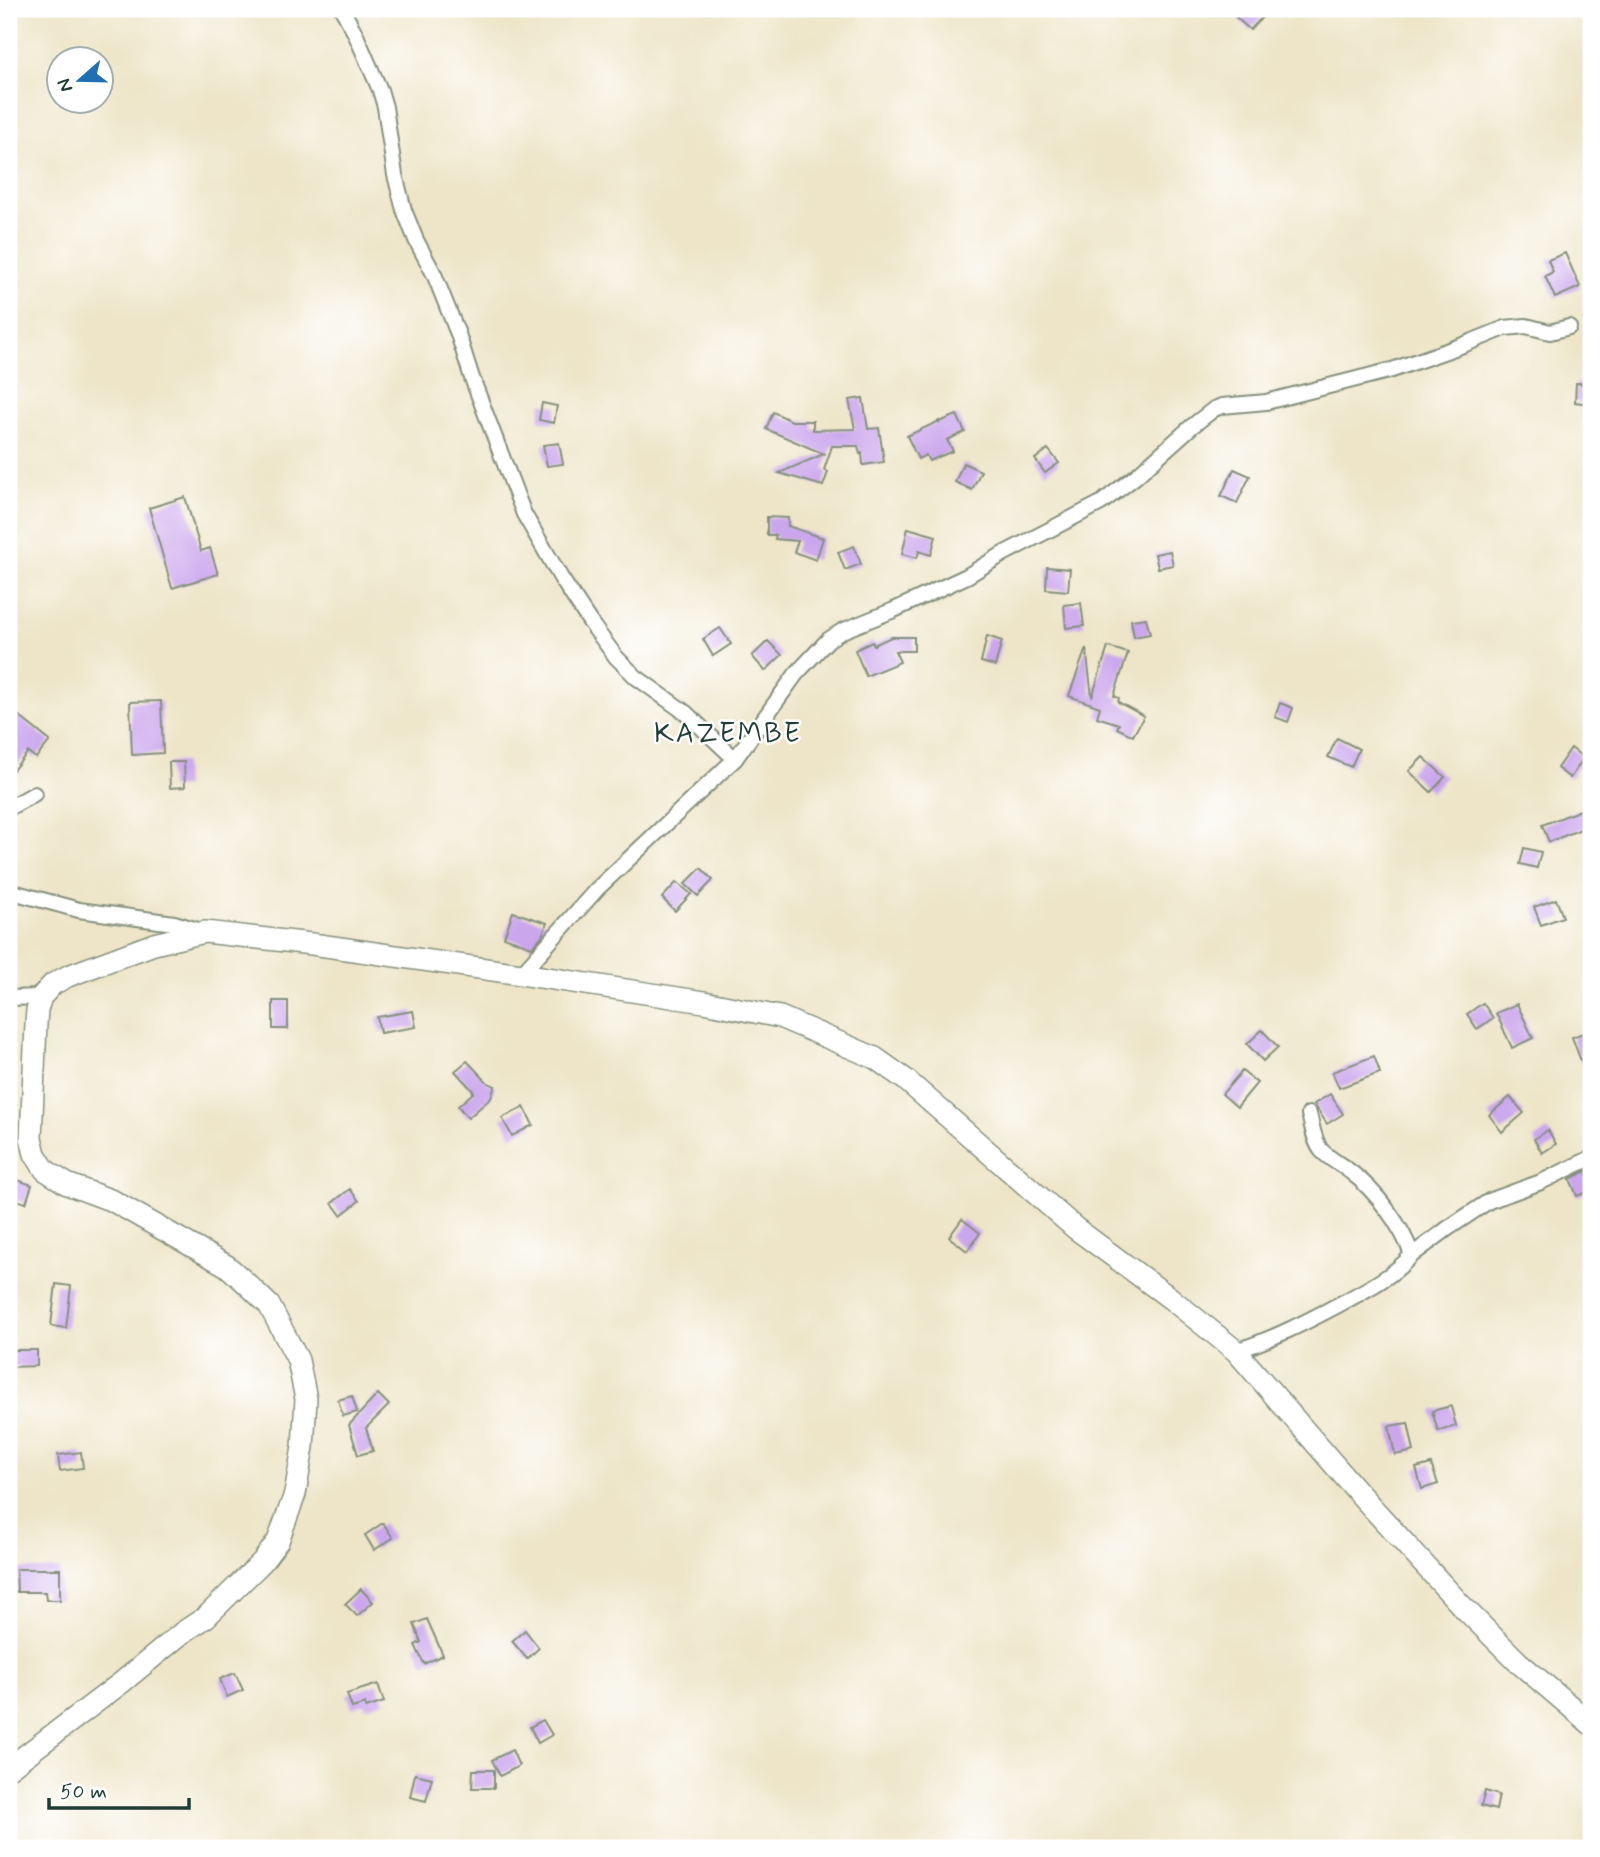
<svg xmlns="http://www.w3.org/2000/svg" width="1600" height="1857" viewBox="0 0 1600 1857" font-family="Mynerve,sans-serif">
  <style>
    .building { fill: #cba6ed }
    .lines { fill: none; stroke-linecap: round; stroke-linejoin: round }
    .street-casing { stroke: #86917e; stroke-width: 18 }
    .secondary-casing { stroke: #86917e; stroke-width: 24 }
    .path { stroke: #86917e; stroke-width: 3.5; stroke-dasharray: 5 5; stroke-linecap: butt }
    .street { stroke: #fff; stroke-width: 14 }
    .secondary { stroke: #fff; stroke-width: 21 }
    .labels { text-anchor: middle; dominant-baseline: central; stroke-width: 5; stroke-linejoin: round; paint-order: stroke }
    .quarter-label { font-size: 28px; letter-spacing: 2px; fill: #1f3d34; stroke: #fff }
  </style>
  <rect width="100%" height="100%" fill="#fff"/>
  <filter id="ink" filterUnits="userSpaceOnUse"><feTurbulence type="fractalNoise" baseFrequency=".0143" numOctaves="2"/><feDisplacementMap in="SourceGraphic" scale="14" xChannelSelector="R" yChannelSelector="G"/><feConvolveMatrix kernelMatrix="1 2 1 2 8 2 1 2 1" color-interpolation-filters="sRGB"/></filter>
  <filter id="wash" filterUnits="userSpaceOnUse"><feTurbulence type="fractalNoise" baseFrequency=".00686" numOctaves="4" result="noise"/><feDisplacementMap in="SourceGraphic" scale="28" xChannelSelector="R" yChannelSelector="G"/><feGaussianBlur stdDeviation="1.57" result="paint"/><feColorMatrix in="noise" values="0 0 0 0 0 0 0 0 0 0 0 0 0 0 0 0 0 1.4 0 .05"/><feComposite in="paint" operator="in"/></filter>
  <g filter="url(#wash)">
    <rect width="100%" height="100%" fill="#eee5c8"/>
    <g id="blocks">
      <g class="building">
        <path d="M1227,9H1270L1250,30Z"/>
        <path d="M1565,253L1580,287L1555,298L1545,276L1553,272L1548,260Z"/>
        <path d="M1576,383L1591,384V404L1575,402Z"/>
        <path d="M863,398L868,429L879,428L884,462L863,465L862,453L860,454L858,446H832L824,470L828,472L823,486L779,473L824,454L766,429L773,412L792,421H813V430L855,429L849,400Z"/>
        <path d="M542,403L557,406L554,423L539,420Z"/>
        <path d="M957,415L965,432L947,440L953,451L929,461L926,455L918,459L907,436L939,421V422Z"/>
        <path d="M559,443L563,464L547,466L543,445Z"/>
        <path d="M1048,449L1059,463L1045,473L1035,459Z"/>
        <path d="M963,463L981,471L972,490L955,482Z"/>
        <path d="M1234,469L1250,476L1237,503L1221,496Z"/>
        <path d="M185,497L201,551L210,548L218,574L172,588L149,508Z"/>
        <path d="M767,517L788,518V526L823,538L816,560L794,552L798,541L775,539L776,535H767Z"/>
        <path d="M908,528L936,536L931,555L919,551L917,558L902,554Z"/>
        <path d="M854,546L861,564L845,570L838,552Z"/>
        <path d="M1170,551L1173,565L1158,568L1155,554Z"/>
        <path d="M1047,567L1070,569L1068,591L1046,589Z"/>
        <path d="M1081,603L1084,626L1066,628L1064,605Z"/>
        <path d="M1146,618L1150,634L1134,637L1131,620Z"/>
        <path d="M720,628L731,644L713,656L703,639Z"/>
        <path d="M987,636L1002,641L995,666L981,662Z"/>
        <path d="M914,637V651H895L900,662L866,676L855,650L872,642L874,645L891,637Z"/>
        <path d="M768,641L782,655L765,671L752,656Z"/>
        <path d="M1108,647L1128,653L1114,696L1119,698L1118,702L1144,716L1133,736L1117,728L1119,724L1097,717L1100,707L1069,696L1086,648L1092,697Z"/>
        <path d="M161,701L163,753L132,755L130,702Z"/>
        <path d="M1280,703L1293,708L1288,722L1275,717Z"/>
        <path d="M9,708L50,741L36,758L28,752L9,775Z"/>
        <path d="M1337,738L1359,749L1351,767L1328,757Z"/>
        <path d="M1571,748L1584,758L1570,778L1557,768Z"/>
        <path d="M1423,757L1445,777L1431,792L1409,771Z"/>
        <path d="M169,762H184L185,787L170,788Z"/>
        <path d="M1591,806V825L1549,842L1542,825Z"/>
        <path d="M1524,848L1541,852L1537,868L1520,864Z"/>
        <path d="M701,868L713,880L698,896L685,884Z"/>
        <path d="M677,882L691,894L675,911L662,898Z"/>
        <path d="M1556,899L1563,917L1541,925L1534,907Z"/>
        <path d="M513,912L547,923L542,936L532,947L504,937Z"/>
        <rect x="273" y="1001" width="15" height="28"/>
        <path d="M1483,1003L1493,1018L1477,1029L1467,1014Z"/>
        <path d="M1517,1004L1533,1038L1512,1048L1496,1013Z"/>
        <path d="M413,1011L416,1027L380,1033L377,1017Z"/>
        <path d="M1262,1030L1278,1047L1263,1061L1247,1044Z"/>
        <path d="M1586,1032L1591,1047L1590,1085L1572,1037Z"/>
        <path d="M1374,1056L1380,1073L1339,1088L1332,1072Z"/>
        <path d="M467,1061L488,1083L495,1086L491,1098L468,1118L458,1106L474,1092L455,1071Z"/>
        <path d="M1242,1071L1257,1083L1237,1107L1222,1094Z"/>
        <path d="M1330,1094L1343,1114L1327,1124L1314,1104Z"/>
        <path d="M1510,1097L1524,1113L1502,1132L1489,1115Z"/>
        <path d="M524,1107L533,1125L512,1136L502,1118Z"/>
        <path d="M1548,1130L1556,1144L1542,1153L1534,1139Z"/>
        <path d="M1586,1171L1591,1184V1191L1577,1196L1570,1179Z"/>
        <path d="M9,1177L32,1185L26,1203L9,1198Z"/>
        <path d="M350,1189L359,1201L341,1215L332,1203Z"/>
        <path d="M962,1219L980,1233L967,1251L949,1237Z"/>
        <path d="M56,1284L71,1286L66,1328L51,1326Z"/>
        <path d="M9,1350H37V1366L9,1367Z"/>
        <path d="M378,1394L389,1405L366,1428L373,1451L358,1455L349,1425Z"/>
        <path d="M352,1396L357,1412L343,1416L338,1400Z"/>
        <path d="M1451,1406L1456,1426L1438,1431L1432,1411Z"/>
        <path d="M1408,1423L1414,1451L1395,1455L1389,1426Z"/>
        <path d="M81,1452L83,1468L60,1471L58,1455Z"/>
        <path d="M1431,1464L1438,1484L1422,1489L1416,1468Z"/>
        <path d="M383,1523L393,1538L374,1550L365,1535Z"/>
        <path d="M16,1569H60V1600H46L45,1592H17Z"/>
        <path d="M361,1589L373,1602L357,1616L345,1604Z"/>
        <path d="M427,1619L443,1655L424,1664L415,1645L421,1642L414,1624Z"/>
        <path d="M525,1630L539,1648L527,1659L512,1641Z"/>
        <path d="M235,1673L243,1690L227,1697L220,1679Z"/>
        <path d="M378,1684L384,1702L366,1708L365,1704L352,1708L347,1694Z"/>
        <path d="M543,1720L552,1735L538,1743L530,1727Z"/>
        <path d="M512,1750L519,1766L500,1776L492,1760Z"/>
        <path d="M473,1770H494V1788H472Z"/>
        <path d="M415,1774L432,1778L426,1801L410,1797Z"/>
        <path d="M1485,1791L1499,1795L1496,1810L1481,1806Z"/>
      </g>
    </g>
  </g>
  <g filter="url(#ink)">
    <use href="#blocks" fill-opacity="0" stroke="#86917e" stroke-width="2"/>
    <g class="lines">
      <defs>
        <g id="street">
          <path d="M342,9L355,33L380,90L385,107L395,175L404,210L416,240L434,274L458,334L472,378L524,514L561,578L590,622L616,657L636,677L686,713L735,759"/>
          <path d="M9,808L34,794"/>
          <path d="M9,891L79,910L174,923L201,931"/>
          <path d="M521,974L597,889L735,759L796,674L828,640L842,631L894,610L967,576L1003,554L1101,503L1135,477L1191,427L1214,409L1222,406L1266,402L1392,370L1463,345L1505,328L1526,326L1550,332L1569,327"/>
          <path d="M9,998L41,997"/>
          <path d="M1412,1255L1447,1229L1489,1201L1541,1182L1591,1158"/>
          <path d="M1236,1351C1273,1339 1306,1322 1340,1304C1366,1290 1392,1277 1412,1255C1402,1226 1376,1191 1352,1173C1342,1165 1329,1159 1321,1150C1314,1141 1312,1125 1309,1114"/>
        </g>
        <path id="secondary" d="M9,1768L121,1683L182,1633L206,1617L262,1562L278,1541L295,1494L303,1447L306,1399L298,1360L269,1305L245,1282L227,1266L113,1201L67,1184L45,1170L35,1154L31,1138L36,1024L37,1010L41,997L53,984L68,976L154,944L205,932L312,944L521,974L704,1002L780,1017L875,1058L906,1080L1075,1228L1170,1298L1236,1351L1357,1491L1460,1604L1518,1662L1591,1724"/>
      </defs>
      <use href="#street" class="street-casing"/>
      <use href="#secondary" class="secondary-casing"/>
      <path class="path" d="M1583,320L1591,316"/>
      <use href="#street" class="street"/>
      <use href="#secondary" class="secondary"/>
    </g>
  </g>
  <g class="labels">
    <g class="quarter-label">
      <text x="728" y="734">KAZEMBE</text>
    </g>
  </g>
  <rect width="1600" height="1857" fill="none" stroke="#fff" stroke-width="35"/>
  <g transform="translate(80 80) rotate(250)"><circle r="33" fill="#ffffff" stroke="#a5b1ae" stroke-width="2"/>
  <path d="M0-5L12 26L0 18L-12 26Z" fill="#1f6fb2"/>
  <text y="-10" font-size="19" font-weight="bold" text-anchor="middle" fill="#1f3d34">N</text>
  </g>
  <path d="M49 1798v10h140v-10" fill="none" stroke="#1f3d34" stroke-width="3.5"/>
  <text x="60" y="1798" font-size="21" fill="#1f3d34" stroke="#ffffff" stroke-width="5" paint-order="stroke">50 m</text>
</svg>
